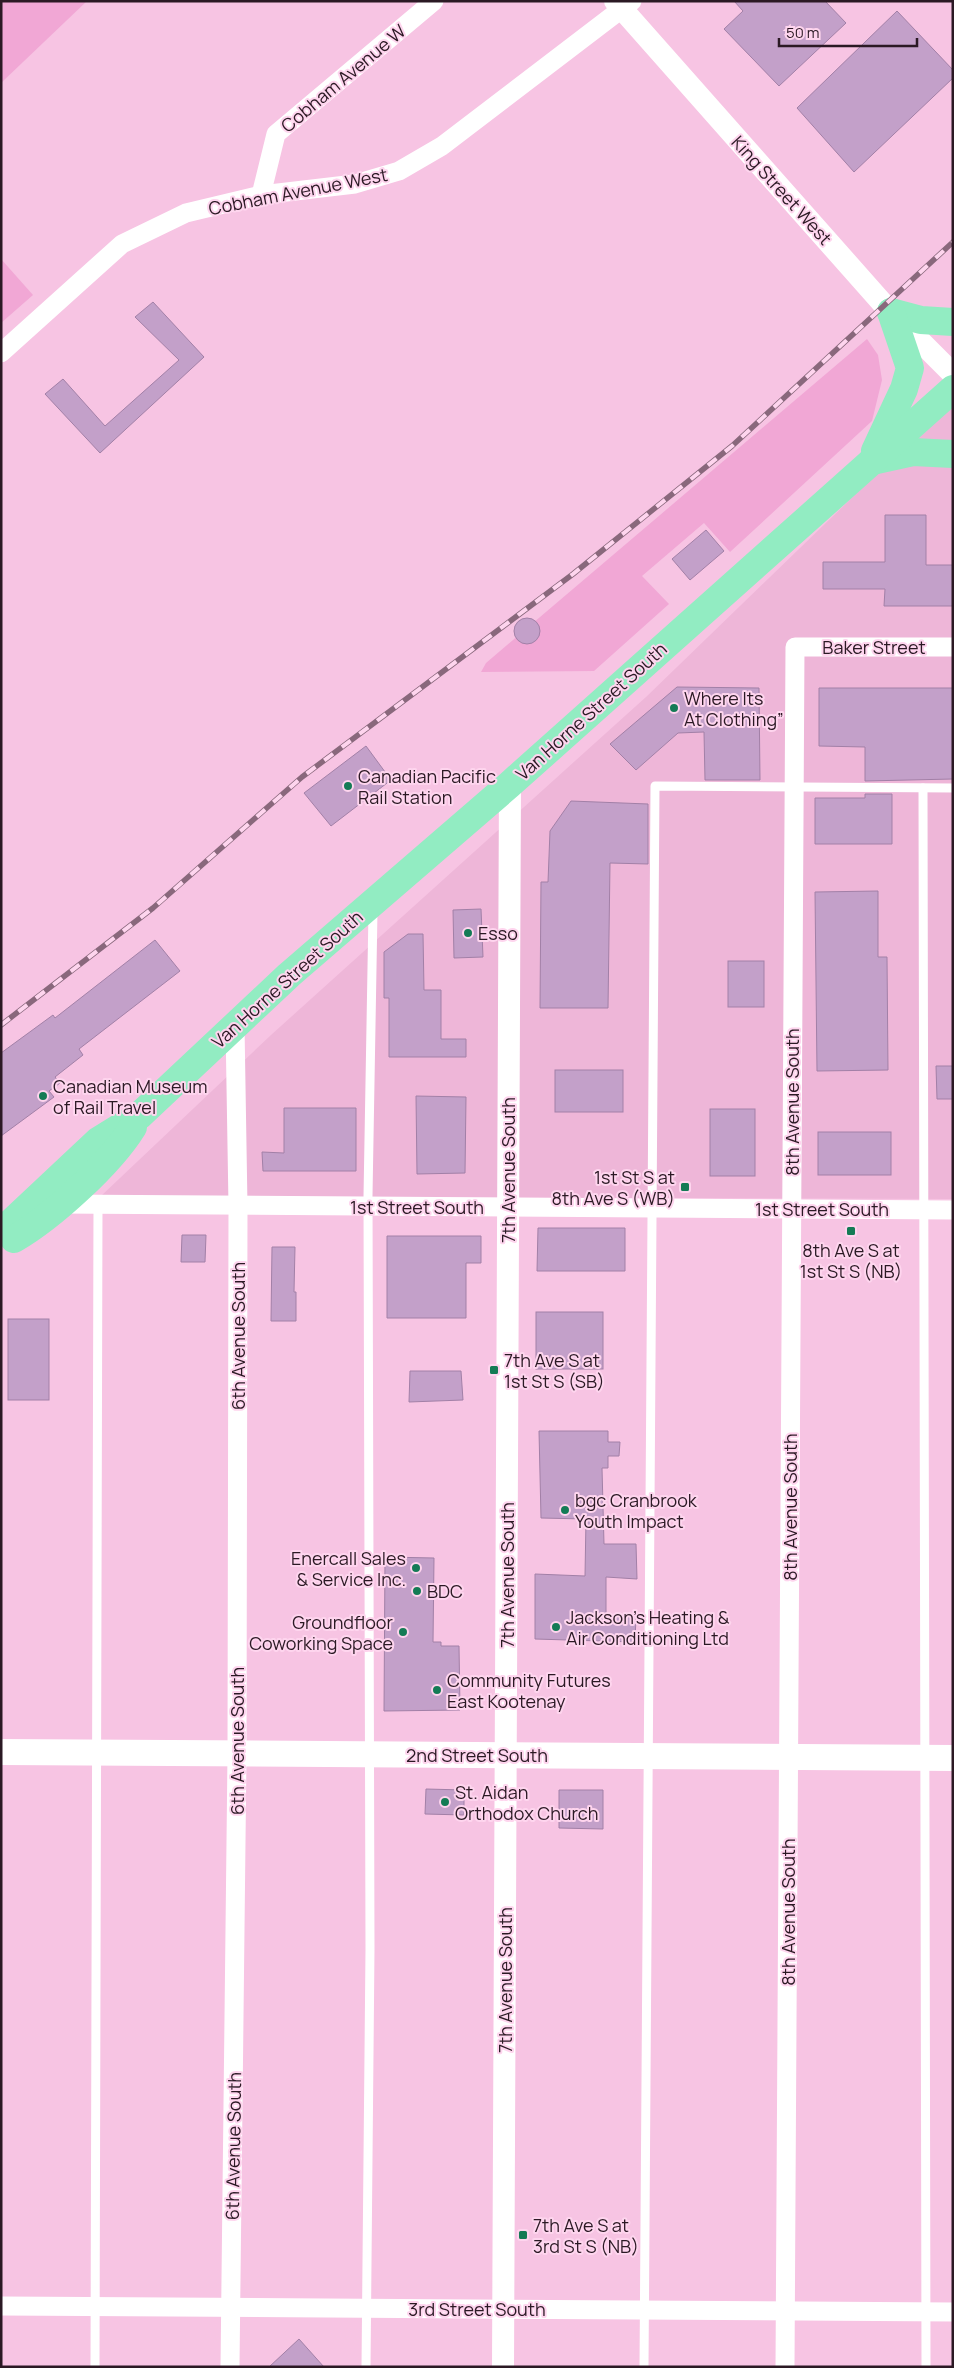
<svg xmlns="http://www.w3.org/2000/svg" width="954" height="2368" viewBox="0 0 954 2368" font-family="Manrope,sans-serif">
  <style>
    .built { fill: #eeb6d8 }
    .green { fill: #f1a7d5 }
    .building { fill: #c3a0c9; stroke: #a280a7 }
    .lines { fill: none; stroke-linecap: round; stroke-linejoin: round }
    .service { stroke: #fff; stroke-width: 9 }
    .minor { stroke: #fff; stroke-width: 19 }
    .tertiary { stroke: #fff; stroke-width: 22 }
    .secondary { stroke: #fff; stroke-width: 26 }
    .trunk { stroke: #92ecc2; stroke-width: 28 }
    .rail-casing { stroke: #89687c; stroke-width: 5.5 }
    .rail { stroke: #fed5ee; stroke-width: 4; stroke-dasharray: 11; stroke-linecap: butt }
    .poi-dot { fill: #147b55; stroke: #fed5ee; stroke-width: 2 }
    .labels { text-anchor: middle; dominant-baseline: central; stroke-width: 4; stroke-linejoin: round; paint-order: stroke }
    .street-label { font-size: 18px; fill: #2b1924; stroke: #fed5ee }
    .poi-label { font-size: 18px; fill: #2b1924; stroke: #fed5ee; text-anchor: start }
  </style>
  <rect width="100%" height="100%" fill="#f7c4e3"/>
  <path class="built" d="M953,400V1199L101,1196L271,1035L646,697Z"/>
  <g class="green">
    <path d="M1,1H87L1,83Z"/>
    <path d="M1,259L33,295L1,323Z"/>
    <path d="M867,339L878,355L882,380L872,421L730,552L704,523L642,576L669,604L594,671L481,672L486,663Z"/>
  </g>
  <g class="building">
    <path d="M734,1H825L846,23L779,86L724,29L743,11Z"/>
    <path d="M897,11L953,70V78L854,172L797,108Z"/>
    <path d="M153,302L204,357L100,453L45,394L63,379L105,426L179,360L135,317Z"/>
    <path d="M885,515H926V565H953V606H884L885,589H823V562H885Z"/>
    <path d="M706,530L724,551L690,580L672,559Z"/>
    <circle cx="527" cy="631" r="13"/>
    <path d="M677,687L759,688L760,780H705L704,732L678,733L636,770L610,744Z"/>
    <path d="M819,688H953V779L865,781V747L819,746Z"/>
    <path d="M366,746L391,780L331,826L304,793Z"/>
    <path d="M865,794H892V844H815V798H865Z"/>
    <path d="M571,801L648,804V864L610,863L608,1008H540L541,882H548L550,831Z"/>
    <path d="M878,891V957H887L888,1070L817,1071L815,892Z"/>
    <path d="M481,909L483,957L454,958L453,910Z"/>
    <path d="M408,934H423L424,990H441V1039H466V1057H389V998H384V952Z"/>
    <path d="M155,940L180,971L79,1049L83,1055L55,1077L60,1083L49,1091L54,1097L1,1136V1053L53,1015L55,1018Z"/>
    <rect x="728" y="961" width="36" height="46"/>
    <path d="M936,1066H953V1099H937Z"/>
    <rect x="555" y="1070" width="68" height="42"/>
    <path d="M416,1096L466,1097L465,1173L417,1174Z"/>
    <path d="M284,1108H356V1171H263L262,1152L284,1153Z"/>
    <rect x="710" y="1109" width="45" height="67"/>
    <rect x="818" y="1132" width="73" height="43"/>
    <path d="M538,1228H625V1271H537Z"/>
    <path d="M182,1235H206L205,1262H181Z"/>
    <path d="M387,1236H481V1263H466V1318H387Z"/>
    <path d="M272,1247H295L294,1292H296V1321H271Z"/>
    <rect x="536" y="1312" width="67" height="57"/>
    <rect x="8" y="1319" width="41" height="81"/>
    <path d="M410,1371H461L463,1400L409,1402Z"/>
    <path d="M539,1431H608V1442H620L619,1456H608V1468H602L604,1544H636L637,1579L606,1577V1617L636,1616L635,1642L535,1639V1574L585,1576L586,1519L541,1518Z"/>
    <path d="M385,1557L434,1558L433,1642H441V1646H459L460,1710L384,1711Z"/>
    <path d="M426,1789L464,1790V1815L425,1814Z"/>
    <path d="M559,1790H603V1829L559,1828Z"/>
    <path d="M299,2339L324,2367H269Z"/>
  </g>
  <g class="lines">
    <g class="service">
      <path d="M923,788L926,2367"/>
      <path d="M95,2367L98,1205"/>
      <path d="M366,2367L370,1949L368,1196L373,911"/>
      <path d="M644,2367L655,786L953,788"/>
    </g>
    <g class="minor">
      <path d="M261,195L276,134L434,1"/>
      <path d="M1,353L122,244L186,213L261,195L355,184L399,171L442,146L632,1"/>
      <path d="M58,1204L953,1210"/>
      <path d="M1,2306L953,2312"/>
      <path d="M230,2367L237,1754L238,1206L235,1026"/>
      <path d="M785,2367L795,647H953"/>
    </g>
    <g class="tertiary">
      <path d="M615,1L885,306L953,374"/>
      <path d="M503,2367L510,783"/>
    </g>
    <path class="secondary" d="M1,1752L953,1758"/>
    <g class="trunk">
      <path d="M891,312L921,320L953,322"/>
      <path d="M875,451L904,389L910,368L891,312"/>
      <path d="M872,461L913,452L953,454"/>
      <path d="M1,1232L98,1141L140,1115L289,975L509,785L953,389"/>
      <path d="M14,1239C52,1217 110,1164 133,1127"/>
    </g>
    <defs>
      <path id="rail" d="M1,1025L153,908L302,777L573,574L732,446L953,242"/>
    </defs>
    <use href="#rail" class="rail-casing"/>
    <use href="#rail" class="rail"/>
  </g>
  <g class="poi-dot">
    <circle cx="674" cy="708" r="5"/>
    <circle cx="348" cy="786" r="5"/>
    <circle cx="468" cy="933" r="5"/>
    <circle cx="43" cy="1096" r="5"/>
    <rect x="680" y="1182" width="10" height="10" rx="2.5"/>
    <rect x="846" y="1226" width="10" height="10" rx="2.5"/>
    <rect x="489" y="1365" width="10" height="10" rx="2.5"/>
    <circle cx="565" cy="1510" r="5"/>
    <circle cx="416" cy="1568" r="5"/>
    <circle cx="417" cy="1591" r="5"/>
    <circle cx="556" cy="1627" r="5"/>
    <circle cx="403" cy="1632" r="5"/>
    <circle cx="437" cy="1690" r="5"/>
    <circle cx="445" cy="1802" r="5"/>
    <rect x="518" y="2230" width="10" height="10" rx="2.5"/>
  </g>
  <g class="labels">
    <g class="street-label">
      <text transform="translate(343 78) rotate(-40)">Cobham Avenue W</text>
      <text transform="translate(782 190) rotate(48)">King Street West</text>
      <text transform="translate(298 191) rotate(-11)">Cobham Avenue West</text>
      <text x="874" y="647">Baker Street</text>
      <text transform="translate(591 711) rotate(-42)">Van Horne Street South</text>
      <text transform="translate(287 979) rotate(-42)">Van Horne Street South</text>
      <text transform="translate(792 1102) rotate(-90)">8th Avenue South</text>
      <text transform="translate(508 1170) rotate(-90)">7th Avenue South</text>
      <text x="417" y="1207">1st Street South</text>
      <text x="822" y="1209">1st Street South</text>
      <text transform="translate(238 1336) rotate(-90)">6th Avenue South</text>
      <text transform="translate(790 1507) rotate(-90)">8th Avenue South</text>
      <text transform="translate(507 1575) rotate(-90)">7th Avenue South</text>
      <text transform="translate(237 1741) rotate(-90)">6th Avenue South</text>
      <text x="477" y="1755">2nd Street South</text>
      <text transform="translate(788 1912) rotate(-90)">8th Avenue South</text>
      <text transform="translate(505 1980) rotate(-90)">7th Avenue South</text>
      <text transform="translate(233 2146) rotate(-89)">6th Avenue South</text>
      <text x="477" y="2309">3rd Street South</text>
    </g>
    <g class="poi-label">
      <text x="684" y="698">Where Its<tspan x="684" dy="21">At Clothing”</tspan></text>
      <text x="358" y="776">Canadian Pacific<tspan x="358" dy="21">Rail Station</tspan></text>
      <text x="478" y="933">Esso</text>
      <text x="53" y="1086">Canadian Museum<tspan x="53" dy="21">of Rail Travel</tspan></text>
      <text x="675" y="1177" text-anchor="end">1st St S at<tspan x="675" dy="21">8th Ave S (WB)</tspan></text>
      <text x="851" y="1250" text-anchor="middle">8th Ave S at<tspan x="851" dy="21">1st St S (NB)</tspan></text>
      <text x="504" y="1360">7th Ave S at<tspan x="504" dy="21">1st St S (SB)</tspan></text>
      <text x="575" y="1500">bgc Cranbrook<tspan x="575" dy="21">Youth Impact</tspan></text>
      <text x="406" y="1558" text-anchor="end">Enercall Sales<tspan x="406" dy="21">&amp; Service Inc.</tspan></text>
      <text x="427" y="1591">BDC</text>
      <text x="566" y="1617">Jackson’s Heating &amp;<tspan x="566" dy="21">Air Conditioning Ltd</tspan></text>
      <text x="393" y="1622" text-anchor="end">Groundfloor<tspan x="393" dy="21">Coworking Space</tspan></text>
      <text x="447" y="1680">Community Futures<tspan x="447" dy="21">East Kootenay</tspan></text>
      <text x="455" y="1792">St. Aidan<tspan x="455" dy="21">Orthodox Church</tspan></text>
      <text x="533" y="2225">7th Ave S at<tspan x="533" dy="21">3rd St S (NB)</tspan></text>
    </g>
  </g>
  <rect width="954" height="2368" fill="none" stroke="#2b1924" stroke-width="5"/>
  <path d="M779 38v8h138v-8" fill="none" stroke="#2b1924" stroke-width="2.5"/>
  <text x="786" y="38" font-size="15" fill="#2b1924" stroke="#fed5ee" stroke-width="4" paint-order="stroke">50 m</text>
</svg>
